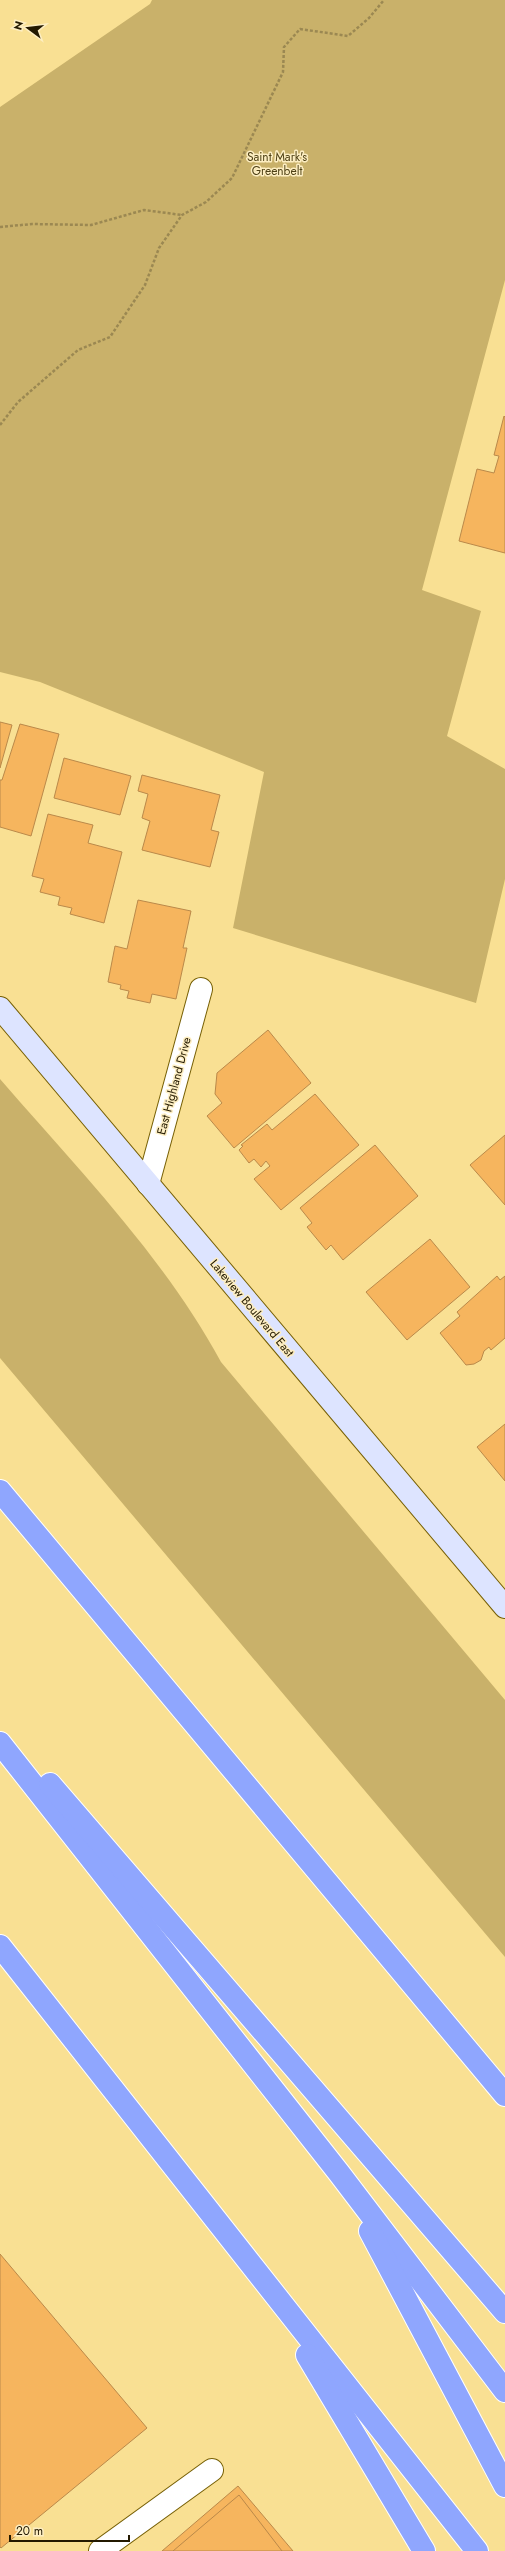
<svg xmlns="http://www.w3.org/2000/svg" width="505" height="2551" viewBox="0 0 505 2551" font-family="Jost,sans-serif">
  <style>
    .green { fill: #c9b16a }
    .building { fill: #f6b55e; stroke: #ba894a }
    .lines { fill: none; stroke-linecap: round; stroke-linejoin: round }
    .street-casing { stroke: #776006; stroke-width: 24 }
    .secondary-casing { stroke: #776006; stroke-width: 24 }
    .highway-casing { stroke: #fff; stroke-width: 24 }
    .path { stroke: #9b8852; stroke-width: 2.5; stroke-dasharray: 3 2; stroke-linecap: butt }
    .street { stroke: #fff; stroke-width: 22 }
    .secondary { stroke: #dde4ff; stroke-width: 22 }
    .highway { stroke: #8fa6fe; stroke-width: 22 }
    .labels { text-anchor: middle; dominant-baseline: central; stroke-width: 3; stroke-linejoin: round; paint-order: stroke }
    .park-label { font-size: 12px; fill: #4e4015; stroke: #fdeec2 }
    .street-label { font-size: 12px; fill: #231900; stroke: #fdeec2 }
  </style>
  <rect width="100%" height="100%" fill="#f9e093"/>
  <g class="green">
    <path d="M152,0H505V280L422,590L481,611L447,736L505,769V879L476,1003L233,928L264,772L40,682L0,672V107L150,4Z"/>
    <path d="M0,1079C78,1169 164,1257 221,1362L505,1700V1957L0,1358Z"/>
  </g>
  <g class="building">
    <path d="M504,416L505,417V553L459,541L477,469L494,473L499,456L494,455Z"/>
    <path d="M0,722L12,725L0,768Z"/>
    <path d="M20,724L59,734L31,836L0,827V780H2Z"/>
    <path d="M64,758L131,776L120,815L54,798Z"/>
    <path d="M142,775L220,795L211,830L219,832L210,867L142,850L150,821L142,818L148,794L138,791Z"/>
    <path d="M48,814L93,825L88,843L122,852L104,923L70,914L72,908L58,905L60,897L40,892L44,879L32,876Z"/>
    <path d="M138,900L191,911L183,948H187L176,999L152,994L150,1003L127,998L129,991L120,989L121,985L108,982L115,946L127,949Z"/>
    <path d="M268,1030L311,1083L234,1148L207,1116L222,1103L215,1094L217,1073Z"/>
    <path d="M315,1094L359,1145L281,1210L254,1179L270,1166L266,1161L261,1167L254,1159L249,1163L239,1150L243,1146L241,1145L267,1124L272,1130Z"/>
    <path d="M505,1135V1205L470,1165Z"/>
    <path d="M375,1145L418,1196L343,1260L331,1245L326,1250L307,1227L312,1223L300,1208Z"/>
    <path d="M430,1239L470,1287L407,1340L366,1292Z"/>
    <path d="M497,1276L500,1280L505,1276V1338L491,1350L489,1347L484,1351L481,1360L474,1364L466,1365L440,1333L460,1316L457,1312Z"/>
    <path d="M505,1424V1481L477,1447Z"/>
    <path d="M0,2254L147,2428L1,2548L0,2547Z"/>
    <path d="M238,2486L293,2551H162Z"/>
    <path d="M239,2495L282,2551H173Z"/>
  </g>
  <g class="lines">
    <defs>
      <g id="street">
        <path d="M148,1184L201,989"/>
        <path d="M100,2551L212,2470"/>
      </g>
      <path id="secondary" d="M0,1008L505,1607"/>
      <g id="highway">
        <path d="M0,1491L505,2095"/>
        <path d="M0,1743L339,2173L505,2391"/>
        <path d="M50,1784L505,2312"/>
        <path d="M0,1946L477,2551"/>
        <path d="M370,2231L505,2486"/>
        <path d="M307,2355L424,2551"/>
      </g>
    </defs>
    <use href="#street" class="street-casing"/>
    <use href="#secondary" class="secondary-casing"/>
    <use href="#highway" class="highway-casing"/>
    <g class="path">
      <path d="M0,227L32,224L91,225L144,210L182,215"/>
      <path d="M0,425L18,402L78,350L110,337L145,285L159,248L182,215L206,202L232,178L283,72L284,47L300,29L348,36L369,18L384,0"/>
    </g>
    <use href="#street" class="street"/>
    <use href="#secondary" class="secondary"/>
    <use href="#highway" class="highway"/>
  </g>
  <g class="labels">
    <g class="park-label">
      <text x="277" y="157">Saint Mark's<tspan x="277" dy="14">Greenbelt</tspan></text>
    </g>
    <g class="street-label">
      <text transform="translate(174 1086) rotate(-75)">East Highland Drive</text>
      <text transform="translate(252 1308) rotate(50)">Lakeview Boulevard East</text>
    </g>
  </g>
  <g transform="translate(28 28) rotate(285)" stroke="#fdeec2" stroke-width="3" paint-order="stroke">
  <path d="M0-3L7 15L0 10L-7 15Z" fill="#231900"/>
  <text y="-6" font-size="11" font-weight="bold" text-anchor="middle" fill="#231900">N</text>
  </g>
  <path d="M10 2535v6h119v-6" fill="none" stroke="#231900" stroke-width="2"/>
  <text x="16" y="2535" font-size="12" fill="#231900" stroke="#fdeec2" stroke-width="3" paint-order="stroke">20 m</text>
</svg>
